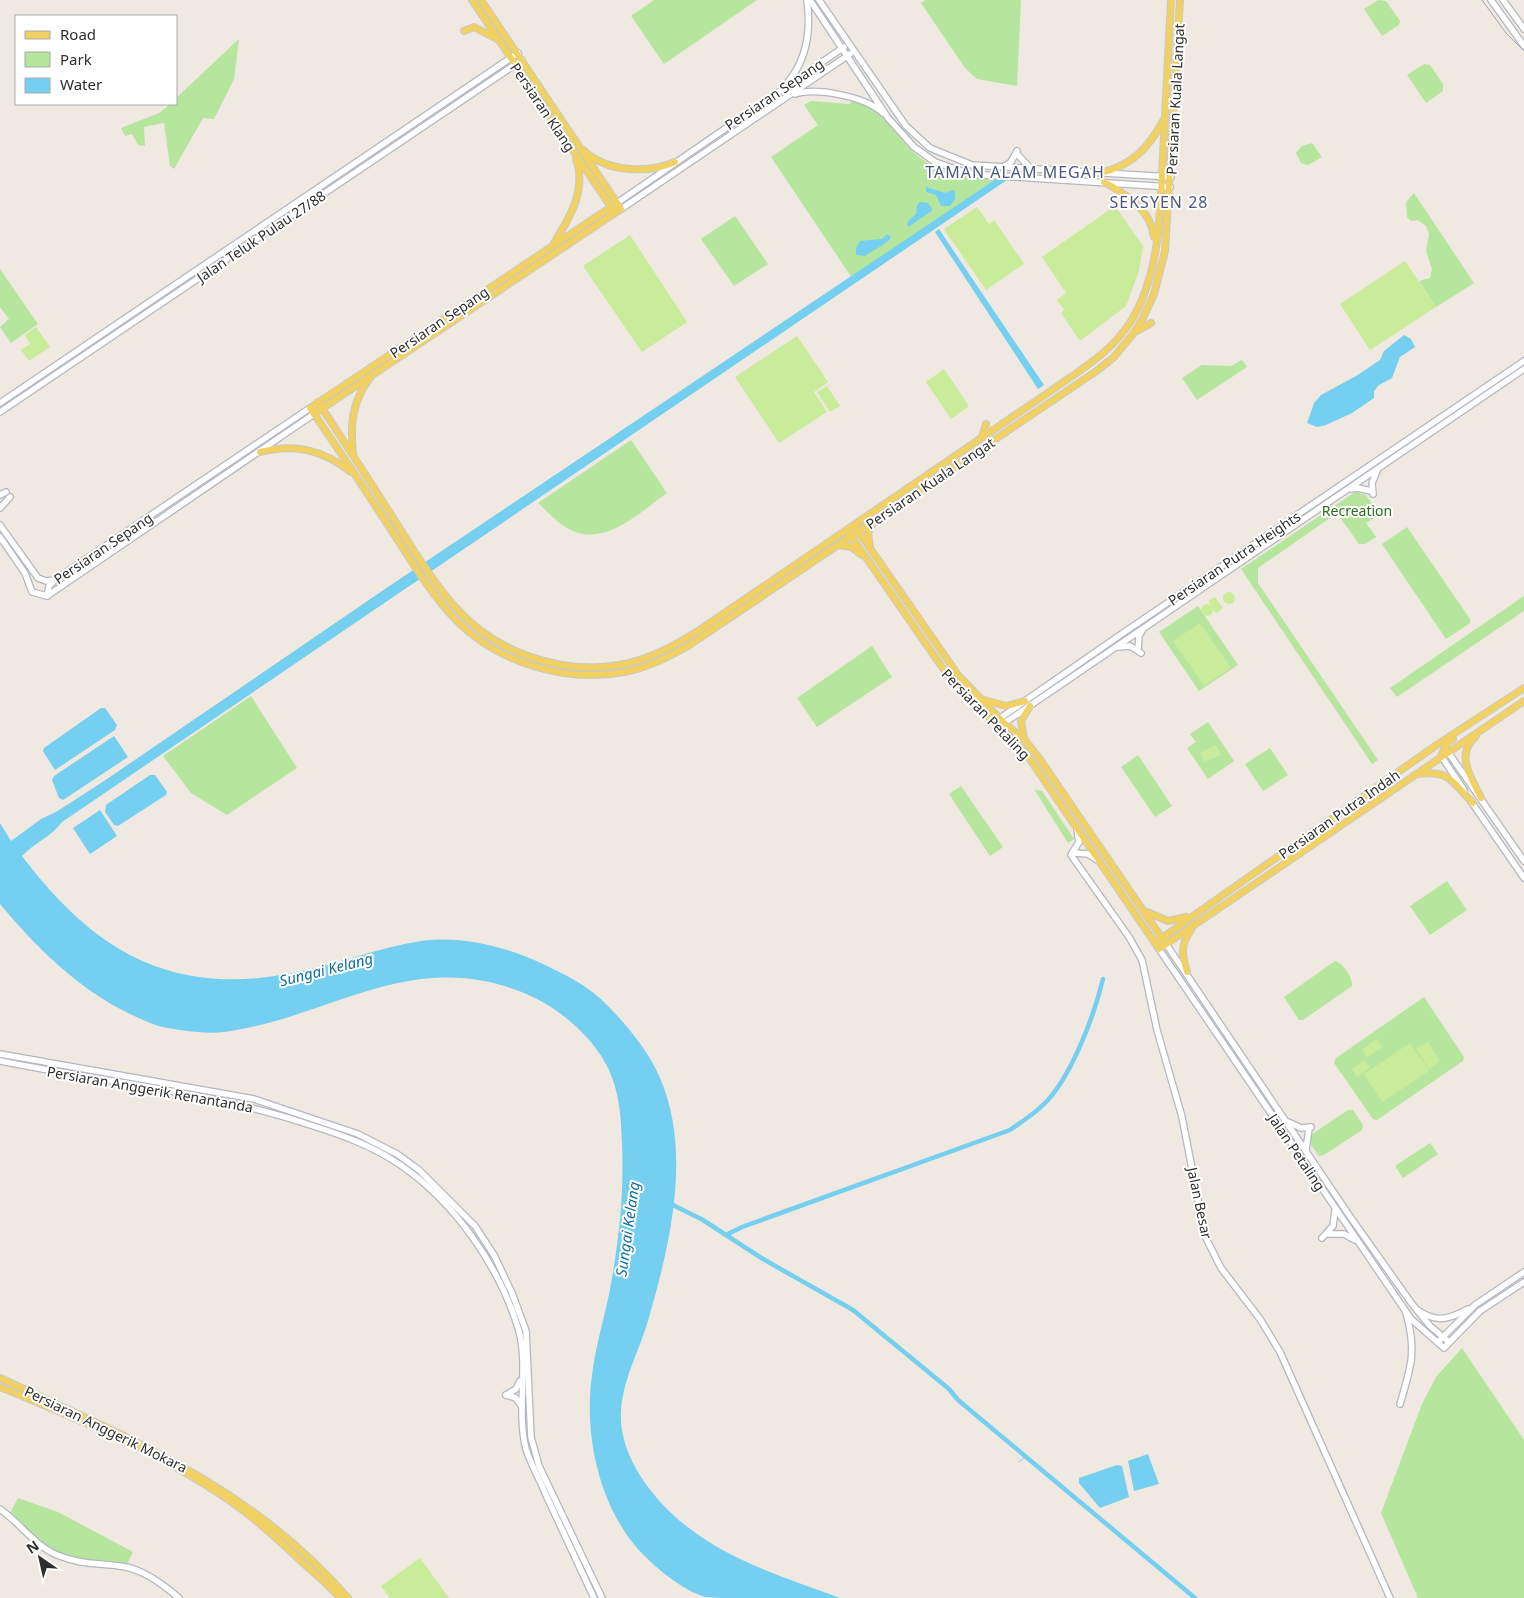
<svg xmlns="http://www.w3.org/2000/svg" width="1524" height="1598" viewBox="0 0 1524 1598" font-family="'Noto Sans',sans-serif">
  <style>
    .green { fill: #b6e59e }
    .pitch { fill: #c9ec9a }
    .water { fill: #75cff0 }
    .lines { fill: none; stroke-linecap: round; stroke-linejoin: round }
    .stream { stroke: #75cff0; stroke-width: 1 }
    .canal { stroke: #75cff0; stroke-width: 4.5 }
    .secondary-casing { stroke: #b4b7c1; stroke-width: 8 }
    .primary-casing { stroke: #c9c9c9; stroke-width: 8 }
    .secondary { stroke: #fff; stroke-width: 5.5 }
    .primary { stroke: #f2d163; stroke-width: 6 }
    .tram { stroke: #a3a6b8; stroke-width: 1 }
    .labels { text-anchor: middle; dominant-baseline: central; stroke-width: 4; stroke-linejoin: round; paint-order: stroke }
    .street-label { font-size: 14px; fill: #2e2e2e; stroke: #fff }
    .park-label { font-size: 14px; fill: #2c6e1b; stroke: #fff }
    .water-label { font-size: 15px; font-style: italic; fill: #0d6fa3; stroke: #fff }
    .quarter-label { font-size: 16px; letter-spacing: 1px; fill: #4d5680; stroke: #fff }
  </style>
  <rect width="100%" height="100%" fill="#efe9e1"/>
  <g class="green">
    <path d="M654,0H757L664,64L631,16Z"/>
    <path d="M925,0H1021L1017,86L977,79L965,68L921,3Z"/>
    <path d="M1378,0L1386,1L1400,21L1399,25L1382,36L1364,9Z"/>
    <path d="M239,39L234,79L214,119L203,118L174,169L170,166L164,123L144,127L145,146L138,145L132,134L125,136L121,128L159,113L170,104H176V98Z"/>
    <path d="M1424,64L1430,65L1443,84V91L1426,103L1407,75Z"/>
    <path d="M811,101L849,104L854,101C883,106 896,138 917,155C939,174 969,177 996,179L852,278L771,157L818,125L804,105Z"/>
    <path d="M1312,143L1322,157L1308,165L1301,163L1296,153L1302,146Z"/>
    <path d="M1414,193L1474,283L1436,307L1419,281L1430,278L1432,269L1426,251L1429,234L1426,226L1418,220L1411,221L1407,217L1406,202Z"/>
    <path d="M735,216L768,264L734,286L701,239Z"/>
    <path d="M0,269L38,324L11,343L0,327L9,319L0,307Z"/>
    <path d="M1242,360L1247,367L1197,400L1182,378L1202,365L1231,366Z"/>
    <path d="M631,440L667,493C641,511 606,547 571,530C559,525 548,512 538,503Z"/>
    <path d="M1355,492L1366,495L1379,515L1366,523L1376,537L1365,544H1359L1337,513L1258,568V583L1378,760L1372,764L1241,569Z"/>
    <path d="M1407,527L1470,619V623L1446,639L1382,544Z"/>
    <path d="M1524,596V611L1397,697L1390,688Z"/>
    <path d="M1198,606L1238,665L1199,691L1159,632Z"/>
    <path d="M872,646L892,677L817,727L797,698Z"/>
    <path d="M251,696L297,768L227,815L191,793L163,756Z"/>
    <path d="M1208,722L1234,761L1208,779L1187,748L1196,742L1190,734Z"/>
    <path d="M1270,748L1288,775L1263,791L1245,764Z"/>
    <path d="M1138,755L1172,806L1155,817L1121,767Z"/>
    <path d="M961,786L1003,847L990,856L949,794Z"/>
    <path d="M1034,789L1042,791L1074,839L1068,843Z"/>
    <path d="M1447,881L1467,910L1430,935L1410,906Z"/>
    <path d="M1335,961C1343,963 1353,978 1352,986L1303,1020H1299L1284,997Z"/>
    <path d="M1424,997L1464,1057L1463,1061L1377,1120L1373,1119L1334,1063L1336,1058Z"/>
    <path d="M1348,1110H1353L1363,1125L1362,1130L1324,1155L1319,1156L1309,1142L1311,1135Z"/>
    <path d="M1430,1143L1438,1154L1403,1178L1395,1166Z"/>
    <path d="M1462,1348L1524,1440V1598H1418L1381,1513L1422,1404L1436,1377Z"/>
    <path d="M18,1498L58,1512L133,1552L125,1569L99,1567L55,1554L8,1517Z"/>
  </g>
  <g class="pitch">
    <path d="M1115,206L1143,246L1139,271L1126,306L1080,341L1061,313L1064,310L1057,300L1066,293L1042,257Z"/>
    <path d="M977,207L989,224L994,220L1024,264L986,290L944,229Z"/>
    <path d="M630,235L687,322L642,352L583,266Z"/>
    <path d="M1405,261L1436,307L1370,350L1340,304Z"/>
    <path d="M36,327L50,347L29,361L21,350L30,344L25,335Z"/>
    <path d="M797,336L828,382L814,392L827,412L779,443L735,377Z"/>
    <path d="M944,369L969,406L951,419L926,382Z"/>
    <path d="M827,386L840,406L830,412L817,392Z"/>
    <circle cx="1229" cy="598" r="6"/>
    <path d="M1215,597L1223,608L1216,613L1208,601Z"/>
    <circle cx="1207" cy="610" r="6"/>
    <path d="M1200,623L1231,668L1204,686L1173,641Z"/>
    <path d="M1216,745L1221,755L1204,762L1200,753Z"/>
    <path d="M1377,1039L1383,1047L1367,1057L1362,1049Z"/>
    <path d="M1428,1042L1440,1061L1429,1069L1416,1049Z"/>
    <path d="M1410,1043L1429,1071L1382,1102L1364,1074Z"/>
    <path d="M1364,1060L1370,1068L1357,1077L1352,1069Z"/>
    <path d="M420,1558L449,1598H390L381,1586Z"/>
  </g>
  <g class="water">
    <path d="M996,179L1007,180L62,822C51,837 34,843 22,856C94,951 171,997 292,973C335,965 377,948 421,941C460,935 508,947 543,964C566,975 589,986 607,1005C627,1025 649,1052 660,1078C693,1154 669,1249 647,1324C638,1353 623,1380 621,1411C618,1461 661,1510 700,1536C742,1565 792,1580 840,1598C807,1598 774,1598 740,1598C730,1598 715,1598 705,1597C682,1590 653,1566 637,1548C598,1502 584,1434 592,1375C596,1342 607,1310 612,1278C620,1233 624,1189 622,1144C621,1109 618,1078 597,1050C578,1024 549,1002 519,991C407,949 330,1018 224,1032C207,1034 185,1031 168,1028C154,1026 141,1019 128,1013C76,987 37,948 0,904V823L11,841L41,819L56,812L104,781L385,589Z"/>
    <path d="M926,187L945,193L953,190L955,192V200L950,206H941L936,195L926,192Z"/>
    <path d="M920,202L928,203L933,210L908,227L907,222L916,214L917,205Z"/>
    <path d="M939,229L953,250L1044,385L1038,389L935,232Z"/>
    <path d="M887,234L891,237C887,245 872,250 865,256L856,255V248L860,241L882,239Z"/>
    <path d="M1404,335L1411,339L1415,347L1400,357L1392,378L1379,385L1374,391V398L1352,413L1326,425L1317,427L1307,423L1314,403L1321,395L1356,376L1380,360L1384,351Z"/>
    <path d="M101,708H105L117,725L115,730L55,770L43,751L44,748Z"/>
    <path d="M114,736L128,757L63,800L59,798L52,780L54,776Z"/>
    <path d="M150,775H155L167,792L166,795L118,826L114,825L105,812L106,805Z"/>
    <path d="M100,810L117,836L90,854L73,828Z"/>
    <path d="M1148,1454L1159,1484L1134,1491L1128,1461Z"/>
    <path d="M1117,1465L1122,1466L1129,1497L1100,1508L1079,1483V1478Z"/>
  </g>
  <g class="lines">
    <path class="stream" d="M1019,1462L1025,1457"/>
    <g class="canal">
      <path d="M671,1204L703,1220L763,1259L853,1310L949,1389L958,1400L1195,1598"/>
      <path d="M726,1235L742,1227L1010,1130C1022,1122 1034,1114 1044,1104C1071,1078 1094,1016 1103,979"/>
    </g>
    <defs>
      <g id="secondary">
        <path d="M810,0L888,118L914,147L935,162L970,174L1170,187"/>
        <path d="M819,0L906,126L930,148L972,165L1171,177"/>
        <path d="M1491,0L1524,46"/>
        <path d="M1503,0L1524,29"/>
        <path d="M788,82C807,59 811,29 807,0"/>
        <path d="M795,94C817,87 866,97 883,113"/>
        <path d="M1017,154L1031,169"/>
        <path d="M1003,167L1011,162L1017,151"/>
        <path d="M617,203L844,47"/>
        <path d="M621,209L850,54"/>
        <path d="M0,403L518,53"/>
        <path d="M0,412L522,60"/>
        <path d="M1351,489L1358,488L1371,491"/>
        <path d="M1373,494L1372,483L1377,471"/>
        <path d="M0,495L6,492"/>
        <path d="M0,508L10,497"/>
        <path d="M0,525L38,578L46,581L55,580"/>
        <path d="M0,537L25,573L32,592L47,596"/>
        <path d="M47,596L49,586L56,579L310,408"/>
        <path d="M47,596L314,414"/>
        <path d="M1118,647L1130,646L1141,653"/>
        <path d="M1138,649L1139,636L1143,629"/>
        <path d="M996,721L1126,631L1524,361"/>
        <path d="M1000,726L1524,369"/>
        <path d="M1448,752L1524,861"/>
        <path d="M1441,756L1464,790"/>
        <path d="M1470,800L1524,878"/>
        <path d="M1077,830L1079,842L1071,855L1129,937L1142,960L1157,1030L1182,1117L1205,1236L1221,1268L1260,1319L1280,1352L1390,1598"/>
        <path d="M1074,853L1088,854L1097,860"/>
        <path d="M1166,944L1351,1218L1412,1304L1430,1326L1449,1342"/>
        <path d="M1159,949L1411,1319L1444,1348L1480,1311L1524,1282"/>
        <path d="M0,1054L254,1099L358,1134L397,1154L419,1170L475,1226L494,1255L512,1293L526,1331L531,1437L539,1466L602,1598"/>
        <path d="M0,1061C103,1082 207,1091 307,1124C339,1134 371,1145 399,1164C455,1202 500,1267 519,1331C529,1369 516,1410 526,1449C531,1465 540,1480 546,1495C562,1529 578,1564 594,1598"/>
        <path d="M1288,1122L1301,1128L1311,1127"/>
        <path d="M1306,1149L1309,1129"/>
        <path d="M1328,1234H1344L1355,1240"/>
        <path d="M1322,1238L1333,1226L1335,1210"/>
        <path d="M1419,1311C1437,1323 1450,1319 1468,1309"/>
        <path d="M1440,1340L1475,1305L1524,1272"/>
        <path d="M506,1395L516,1389L520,1381"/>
        <path d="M506,1395L516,1398L522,1407"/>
        <path d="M1400,1404C1411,1367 1417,1351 1406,1313"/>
        <path d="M0,1509C20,1523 34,1545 57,1555C84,1566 100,1562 126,1567C145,1571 164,1585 179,1598"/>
      </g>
      <g id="primary">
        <path d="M472,0L613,210"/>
        <path d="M464,31L474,27L497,39"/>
        <path d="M583,150C606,172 647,174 675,162"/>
        <path d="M1100,173C1131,166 1148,149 1163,121"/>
        <path d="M1104,182C1126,194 1151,210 1154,237"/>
        <path d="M617,203L310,408C338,448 365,490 392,531C412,562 431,594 456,620C498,663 566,683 624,672C647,668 668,657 688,646L1095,372L1113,358L1133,334L1143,318L1154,294L1165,251L1180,0"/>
        <path d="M554,243C569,219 587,190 576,159"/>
        <path d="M1137,331L1151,323"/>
        <path d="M318,402C341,437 364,472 386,507C408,541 428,576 455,607C495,652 559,675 619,665C649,660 676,645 701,629L1052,390C1080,370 1112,352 1131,321C1161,273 1160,209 1163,155C1166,103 1168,52 1171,0"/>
        <path d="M314,414L621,209L481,0"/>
        <path d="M982,437L986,424"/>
        <path d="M260,452C295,443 323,450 351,472"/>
        <path d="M353,453C350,425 352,401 370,378"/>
        <path d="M856,528L958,675L1004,723L1024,739L1039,758L1166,944"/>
        <path d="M849,533L951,680L1025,752L1159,949L1524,701"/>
        <path d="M838,545L851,547L862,555"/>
        <path d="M870,547L868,533L873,523"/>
        <path d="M984,700L1006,706L1025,701"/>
        <path d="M1476,736C1454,756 1472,778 1481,798"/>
        <path d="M1024,739L1021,721L1030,706"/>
        <path d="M1441,756L1447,743L1453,739"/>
        <path d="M1417,774C1452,770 1451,782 1473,803"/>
        <path d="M1147,912L1168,921L1186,917"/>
        <path d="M1159,940L1438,744L1524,688"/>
        <path d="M1187,972C1182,955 1180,945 1191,930"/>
        <path d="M0,1378C127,1437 253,1488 348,1598"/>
        <path d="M0,1387C83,1421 172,1457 244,1511C264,1527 283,1544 301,1561C314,1573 328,1584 340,1598"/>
      </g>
    </defs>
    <use href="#secondary" class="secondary-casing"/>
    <use href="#primary" class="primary-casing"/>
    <use href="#secondary" class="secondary"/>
    <use href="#primary" class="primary"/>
    <path class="tram" d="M1482,0L1506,33L1524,51"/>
  </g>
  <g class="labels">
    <g class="street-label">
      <text transform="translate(774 94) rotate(-34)">Persiaran Sepang</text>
      <text transform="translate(1175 99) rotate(-87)">Persiaran Kuala Langat</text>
      <text transform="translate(543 107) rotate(56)">Persiaran Klang</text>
      <text transform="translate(261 236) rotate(-34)">Jalan Teluk Pulau 27/88</text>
      <text transform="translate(439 322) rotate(-34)">Persiaran Sepang</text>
      <text transform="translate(930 483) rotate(-34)">Persiaran Kuala Langat</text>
      <text transform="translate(103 548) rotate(-34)">Persiaran Sepang</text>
      <text transform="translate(1234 558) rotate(-34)">Persiaran Putra Heights</text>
      <text transform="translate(986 714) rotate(46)">Persiaran Petaling</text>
      <text transform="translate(1339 814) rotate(-35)">Persiaran Putra Indah</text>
      <text transform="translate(150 1089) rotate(10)">Persiaran Anggerik Renantanda</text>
      <text transform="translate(1297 1152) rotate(56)">Jalan Petaling</text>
      <text transform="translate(1200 1203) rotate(78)">Jalan Besar</text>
      <text transform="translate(106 1429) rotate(26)">Persiaran Anggerik Mokara</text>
    </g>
    <g class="park-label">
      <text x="1357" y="510">Recreation</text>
    </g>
    <g class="water-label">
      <text transform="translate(326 969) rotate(-14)">Sungai Kelang</text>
      <text transform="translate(627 1229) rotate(-82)">Sungai Kelang</text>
    </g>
    <g class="quarter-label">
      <text x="1015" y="172">TAMAN ALAM MEGAH</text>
      <text x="1159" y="202">SEKSYEN 28</text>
    </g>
  </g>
  <rect x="15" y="15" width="162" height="90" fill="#ffffff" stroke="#ababab"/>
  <rect x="25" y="31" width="25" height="8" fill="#f2d163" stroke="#ababab"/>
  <text x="60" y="40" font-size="15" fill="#2e2e2e">Road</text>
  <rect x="25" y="52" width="25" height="15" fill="#b6e59e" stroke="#ababab"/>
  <text x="60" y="65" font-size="15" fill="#2e2e2e">Park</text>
  <rect x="25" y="78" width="25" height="15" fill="#75cff0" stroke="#ababab"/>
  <text x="60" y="90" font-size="15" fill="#2e2e2e">Water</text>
  <g transform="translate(40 1558) rotate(326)" stroke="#ffffff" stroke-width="4" paint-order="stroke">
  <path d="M0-4L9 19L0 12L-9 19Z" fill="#2e2e2e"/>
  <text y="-8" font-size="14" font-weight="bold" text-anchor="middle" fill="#2e2e2e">N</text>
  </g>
</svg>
